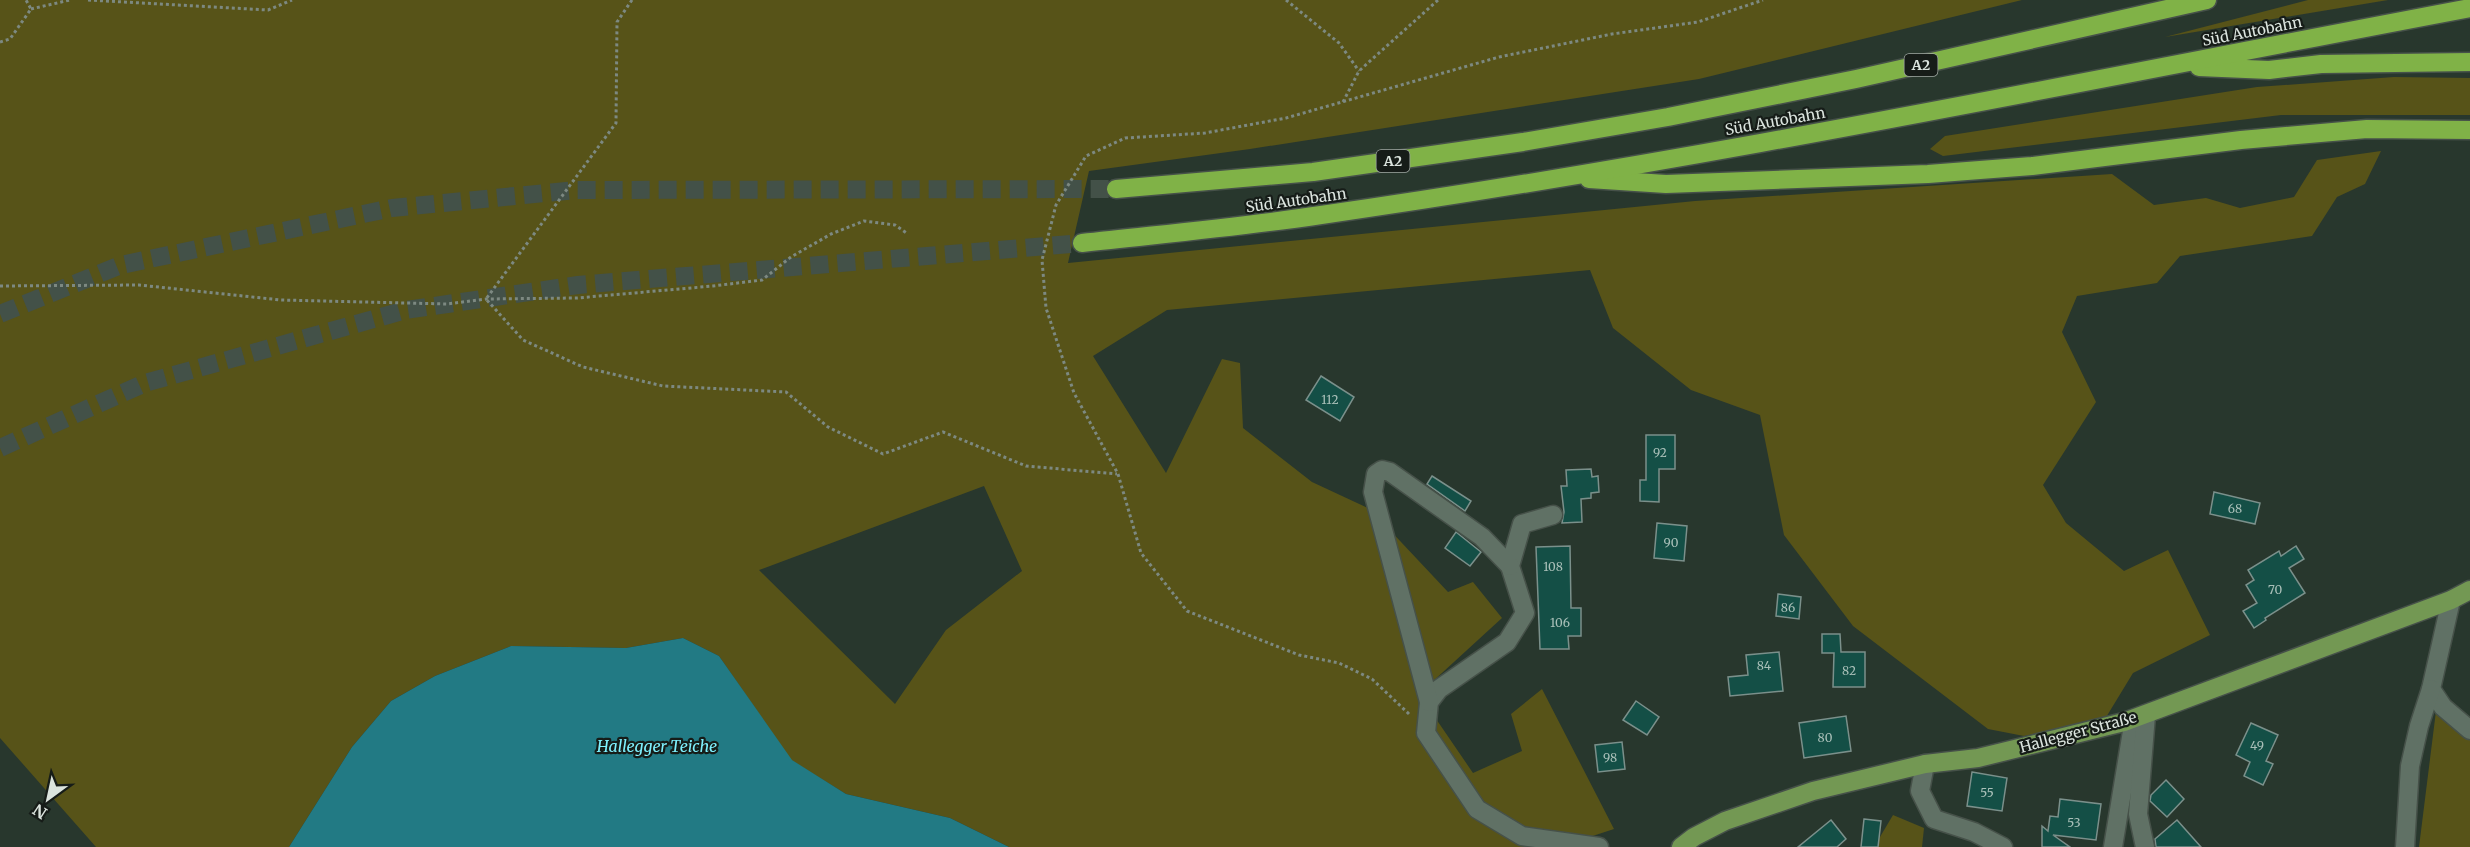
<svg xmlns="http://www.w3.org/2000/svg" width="2470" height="847" viewBox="0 0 2470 847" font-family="Merriweather,serif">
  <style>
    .green { fill: #575318; fill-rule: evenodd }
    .water { fill: #227a84 }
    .building { fill: #144f46; stroke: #7b908b; stroke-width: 1.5 }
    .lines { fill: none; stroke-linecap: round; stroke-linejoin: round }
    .highway-tunnel { stroke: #435148; stroke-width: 18; stroke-dasharray: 18 9; stroke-linecap: butt }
    .minor-casing { stroke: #465149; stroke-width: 21 }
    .major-casing { stroke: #465149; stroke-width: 21 }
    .highway-casing { stroke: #465149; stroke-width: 21 }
    .path { stroke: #7d8981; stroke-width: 3; stroke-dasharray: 3 3; stroke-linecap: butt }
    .minor { stroke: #607165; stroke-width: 18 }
    .major { stroke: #739853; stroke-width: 18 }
    .highway { stroke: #80b247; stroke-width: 18 }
    .labels { text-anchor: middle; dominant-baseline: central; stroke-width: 4.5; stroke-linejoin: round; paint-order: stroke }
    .number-label { font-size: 12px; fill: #a9bfb8 }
    .shield { fill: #161c18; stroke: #a0a8a3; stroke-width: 1.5 }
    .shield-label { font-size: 14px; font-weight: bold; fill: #dbe4de }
    .street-label { font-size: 15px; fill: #dbe4de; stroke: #161c18 }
    .water-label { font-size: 16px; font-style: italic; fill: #7ff1fe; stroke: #161c18 }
  </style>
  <rect width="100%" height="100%" fill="#28372d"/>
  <g class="green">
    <path d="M0,0H2022L1699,79L1250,149L1089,171L1068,263L1695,201L2112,174L2154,205L2206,198L2240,208L2294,197L2317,160L2381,151L2365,184L2337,197L2312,236L2180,256L2157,283L2077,296L2062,332L2096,402L2043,485L2066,523L2124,571L2168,550L2210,635L2133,673L2105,719L2024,736L1988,729L1853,626L1784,535L1760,415L1691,390L1613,328L1590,270L1167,310L1093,356L1166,473L1222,359L1240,363L1243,428L1312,482L1370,509L1448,592L1473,582L1502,618L1419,694L1473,773L1522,751L1511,714L1542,689L1614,829L1559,847H1009L950,818L846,794L791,760L719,656L683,638L626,648L511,646L435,676L391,701L352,747L289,847H96L0,738ZM984,486L1022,571L946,630L895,704L759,570Z"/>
    <path d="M2308,0H2388L2165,37Z"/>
    <path d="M2394,77L2470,78V115H2281L1943,156L1930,149L1945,136L2257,87Z"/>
    <path d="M2436,711L2470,729V847H2419Z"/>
    <path d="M1893,815L1924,828L1922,847H1874Z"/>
  </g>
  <path class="water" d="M683,638L719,656L792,760L846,794L950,818L1009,847H289L352,747L391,701L435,676L511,646L626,648Z"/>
  <g class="building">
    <path d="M1321,376L1354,397L1340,421L1306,400Z"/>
    <path d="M1646,435H1675V469H1659V502L1640,501V480H1646Z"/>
    <path d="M1591,469L1592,477L1598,476L1599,492L1591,493V498L1581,499L1582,522L1562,523L1564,512L1561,486H1567L1566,470Z"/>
    <path d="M1432,476L1471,501L1465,511L1427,484Z"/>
    <path d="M2214,492L2260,503L2255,524L2210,514Z"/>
    <path d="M1657,523L1687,526L1684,561L1654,558Z"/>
    <path d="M1456,532L1481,552L1470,566L1445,548Z"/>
    <path d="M1570,546L1571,608H1581V636H1568L1569,649H1540L1536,547Z"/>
    <path d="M2296,546L2304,559L2289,568L2305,593L2265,618L2266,620L2254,628L2243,611L2257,603L2246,585L2254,580L2248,570L2279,551L2281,556Z"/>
    <path d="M1778,594L1801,597L1799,619L1776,616Z"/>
    <path d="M1822,634H1840L1841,652H1865V687H1833L1834,653H1822Z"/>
    <path d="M1779,652L1783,691L1730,696L1728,677L1748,675L1746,655Z"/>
    <path d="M1636,701L1659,717L1647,735L1623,720Z"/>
    <path d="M1846,716L1851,751L1804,758L1799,723Z"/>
    <path d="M2251,723L2278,735L2266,761L2273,764L2263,785L2244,776L2250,762L2236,755Z"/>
    <path d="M1622,742L1625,769L1598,772L1595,745Z"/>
    <path d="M1972,772L2007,778L2002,811L1967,806Z"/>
    <path d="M2166,780L2184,799L2167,817L2150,801L2151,795Z"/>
    <path d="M2060,799L2101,804L2096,840L2053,835L2070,847H2042V826L2048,831L2050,816L2058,817Z"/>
    <path d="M1864,819L1881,821L1878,847H1861Z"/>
    <path d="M1831,820L1846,839L1837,847H1798Z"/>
    <path d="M2177,820L2201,847H2156L2155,839Z"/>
  </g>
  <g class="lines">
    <g class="highway-tunnel">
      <path d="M0,314L121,265L392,208L576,190L1116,189"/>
      <path d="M0,448L145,383L406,310L578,285L1082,243"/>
    </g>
    <defs>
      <g id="minor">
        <path d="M1553,515L1522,524L1510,566L1525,613L1507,642L1439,689L1429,702L1426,733L1477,809L1522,836L1599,847"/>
        <path d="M2451,600L2431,689L2443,707L2470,730"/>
        <path d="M1429,702L1373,492L1376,474L1382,470L1390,472L1482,537L1510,566"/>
        <path d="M1925,764L1920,791L1934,819L1974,832L2003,847"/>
        <path d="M2113,847L2134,719"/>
        <path d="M2145,847L2138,814L2146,715"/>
        <path d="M2405,847L2410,766L2419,726L2431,689"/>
      </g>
      <path id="major" d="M1681,847L1694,837L1725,821L1813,791L1925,764L1978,758L2124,722L2451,600L2470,590"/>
      <g id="highway">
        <path d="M2199,67L2269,70L2321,64L2470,62"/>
        <path d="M1589,179L1666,184L1928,174L2032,166L2241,140L2367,129L2470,130"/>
        <path d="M1116,189L1313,172L1523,142L1668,117L1856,79L2207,0"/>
        <path d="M1082,243C1162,234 1242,227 1321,215C1706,160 2088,80 2470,8"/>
      </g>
    </defs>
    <use href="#minor" class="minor-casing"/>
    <use href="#major" class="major-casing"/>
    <use href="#highway" class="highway-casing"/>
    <g class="path">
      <path d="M88,0L268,10L292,0"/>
      <path d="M632,0L617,22L616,123L486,299L523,340L583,367L663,386L786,392L828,427L883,454L943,432L1026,466L1117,474"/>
      <path d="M1286,0L1339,43L1359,71"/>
      <path d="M31,9L70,0"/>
      <path d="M0,42L10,39L31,9L26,0"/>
      <path d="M1343,102L1359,71L1438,0"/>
      <path d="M0,286L139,285L281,300L447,304L486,299L577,298L713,286L762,280L791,257L831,234L864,221L895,225L908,234"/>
      <path d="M1409,714L1372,679L1339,663L1299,655L1187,611L1141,553L1118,474L1074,393L1046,308L1042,260L1056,205L1086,156L1125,138L1205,133L1286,118L1499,57L1612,34L1698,22L1763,0"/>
    </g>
    <use href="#minor" class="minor"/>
    <use href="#major" class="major"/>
    <use href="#highway" class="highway"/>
  </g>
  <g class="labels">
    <g class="number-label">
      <text x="1330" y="399">112</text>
      <text x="1660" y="452">92</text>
      <text x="2235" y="508">68</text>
      <text x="1671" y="542">90</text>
      <text x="1553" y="566">108</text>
      <text x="2275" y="589">70</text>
      <text x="1788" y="607">86</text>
      <text x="1560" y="622">106</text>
      <text x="1764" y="665">84</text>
      <text x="1849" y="670">82</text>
      <text x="1825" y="737">80</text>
      <text x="2257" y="745">49</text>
      <text x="1610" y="757">98</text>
      <text x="1987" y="792">55</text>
      <text x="2074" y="822">53</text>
    </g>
    <g class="shield">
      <rect x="1904.5" y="54" width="33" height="22" rx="4.5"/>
      <rect x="1376.5" y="150" width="33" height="22" rx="4.5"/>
    </g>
    <g class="shield-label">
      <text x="1921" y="65">A2</text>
      <text x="1393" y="161">A2</text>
    </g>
    <g class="street-label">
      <text transform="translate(2252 31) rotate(-11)">Süd Autobahn</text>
      <text transform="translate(1775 121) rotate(-10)">Süd Autobahn</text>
      <text transform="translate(1296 200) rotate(-8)">Süd Autobahn</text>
      <text transform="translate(2078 732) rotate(-15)">Hallegger Straße</text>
    </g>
    <g class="water-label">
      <text x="657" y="746">Hallegger Teiche</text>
    </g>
  </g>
  <g transform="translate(48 799) rotate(213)" stroke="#161c18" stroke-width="4.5" paint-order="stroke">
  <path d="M0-4.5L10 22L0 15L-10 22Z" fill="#dbe4de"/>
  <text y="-9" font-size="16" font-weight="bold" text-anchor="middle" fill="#dbe4de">N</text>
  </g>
</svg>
